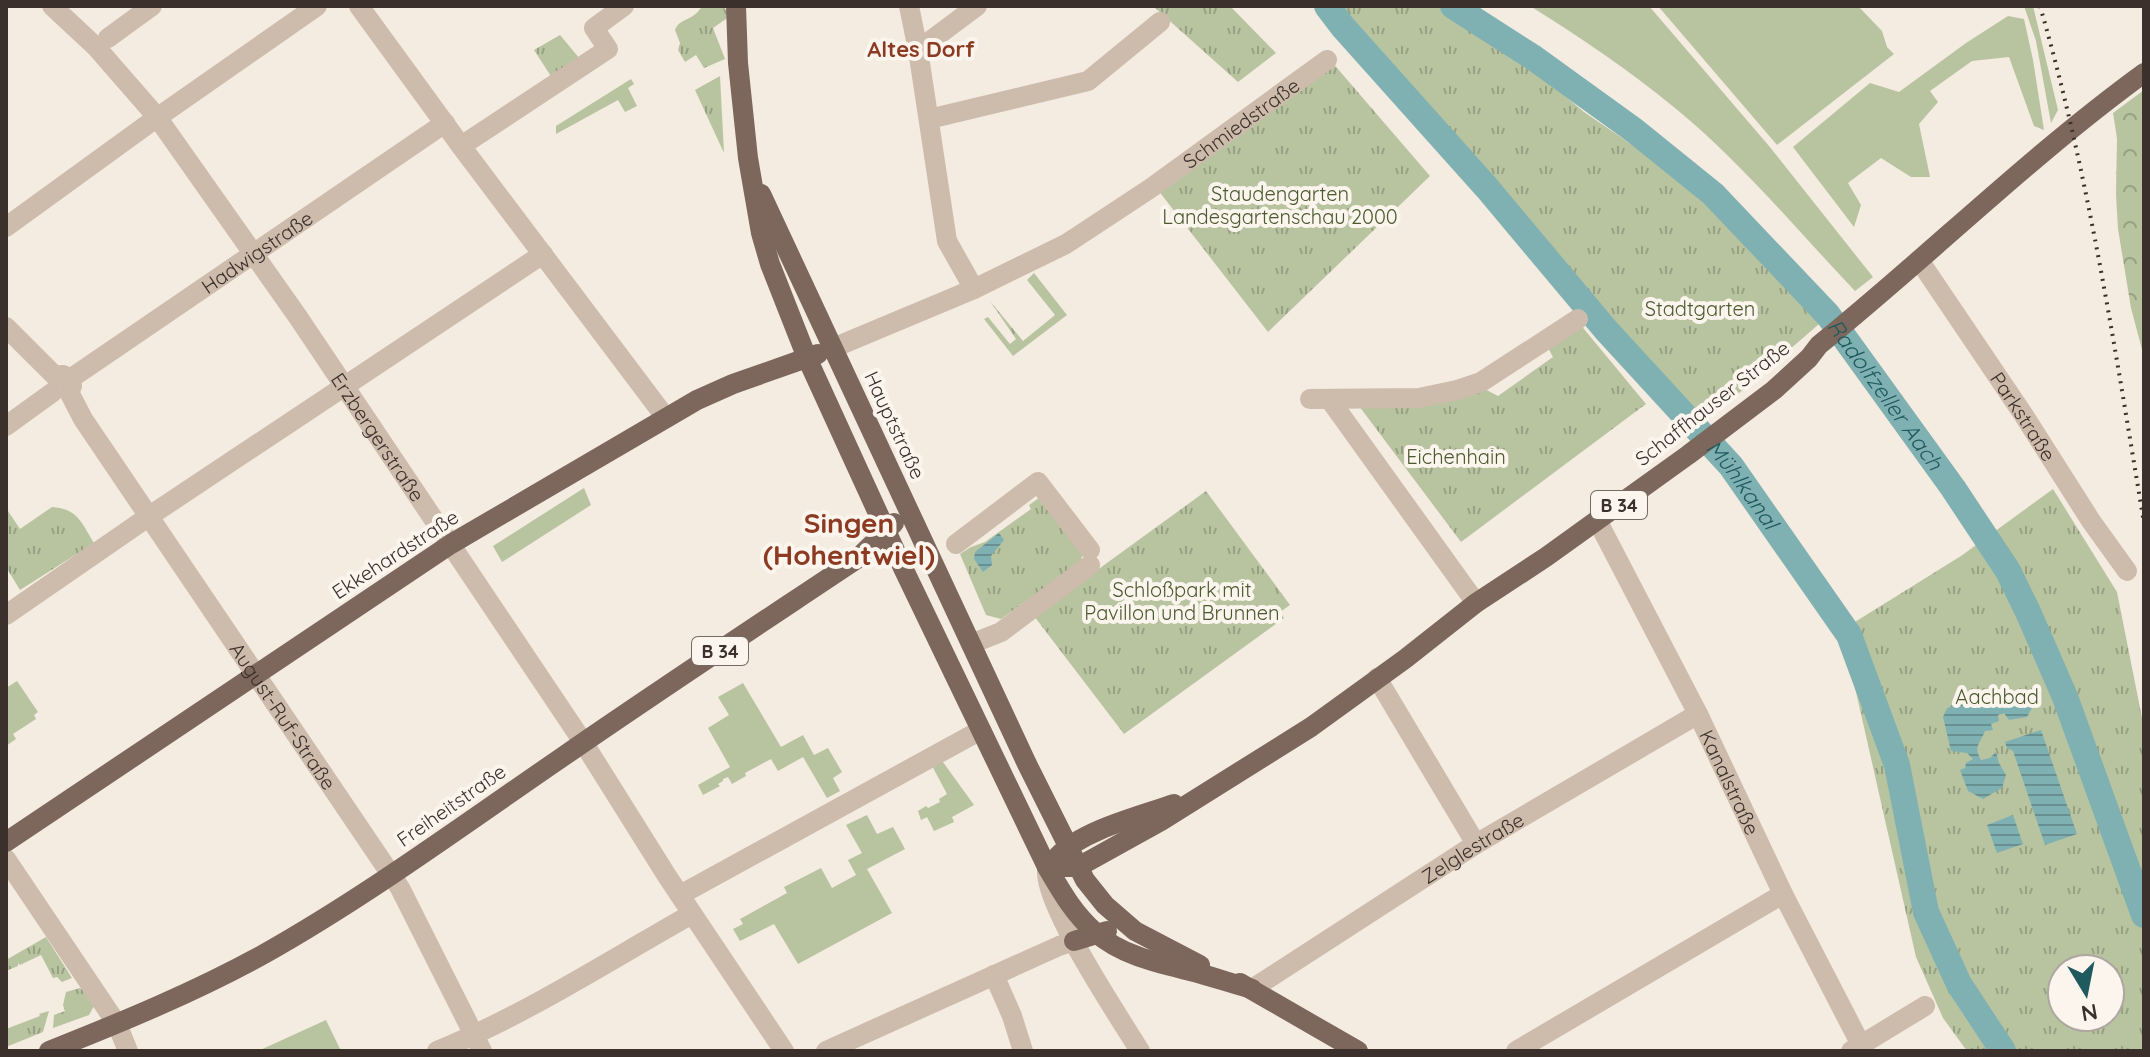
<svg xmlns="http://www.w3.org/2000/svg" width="2150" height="1057" viewBox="0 0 2150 1057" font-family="Quicksand,sans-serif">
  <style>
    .green { fill: #b8c4a0 }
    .forest { fill: url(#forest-crowns) }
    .park { fill: url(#park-tufts); fill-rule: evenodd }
    .water { fill: url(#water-rules) }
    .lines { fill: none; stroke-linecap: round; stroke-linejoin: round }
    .river { stroke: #7fb0b2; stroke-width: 26 }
    .minor { stroke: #cdbbac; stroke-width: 20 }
    .major { stroke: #7d675c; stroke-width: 20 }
    .rail { stroke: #3b302b; stroke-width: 4; stroke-dasharray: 2 6; stroke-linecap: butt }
    .labels { text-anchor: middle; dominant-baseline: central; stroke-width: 8; stroke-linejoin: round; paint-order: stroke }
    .shield { fill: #fbf5ee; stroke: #756b66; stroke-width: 2 }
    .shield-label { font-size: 18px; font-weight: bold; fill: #3b302b }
    .street-label { font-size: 20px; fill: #3b302b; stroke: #fbf5ee }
    .park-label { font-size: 20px; fill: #4a5a2e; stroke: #fbf5ee }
    .neighbourhood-label { font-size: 22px; font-weight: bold; fill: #8c3b22; stroke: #fbf5ee }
    .water-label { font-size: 22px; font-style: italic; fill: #1f5a5e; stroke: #fbf5ee }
    .district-label { font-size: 28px; font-weight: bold; fill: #8c3b22; stroke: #fbf5ee }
  </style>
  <defs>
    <pattern id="forest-crowns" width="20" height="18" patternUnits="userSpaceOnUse" patternTransform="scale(2)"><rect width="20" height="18" fill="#b8c4a0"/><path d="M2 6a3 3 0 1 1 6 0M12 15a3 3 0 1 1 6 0" fill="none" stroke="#97a083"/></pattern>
    <pattern id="park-tufts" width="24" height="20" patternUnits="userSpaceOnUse" patternTransform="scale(2)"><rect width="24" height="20" fill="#b8c4a0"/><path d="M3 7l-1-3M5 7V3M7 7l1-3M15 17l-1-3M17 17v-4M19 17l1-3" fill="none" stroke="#97a083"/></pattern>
    <pattern id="water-rules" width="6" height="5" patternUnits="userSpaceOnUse" patternTransform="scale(2)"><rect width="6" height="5" fill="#7fb0b2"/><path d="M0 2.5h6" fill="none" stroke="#699091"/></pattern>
  </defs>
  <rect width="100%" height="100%" fill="#f4ebe1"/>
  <g class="green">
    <path d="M1530,6H1649L1769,146L1873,277L1855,291C1796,229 1741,162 1675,108C1629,70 1580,37 1530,6Z"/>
    <path d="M1658,6H1858L1882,31L1887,47L1894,54L1777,145Z"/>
    <path d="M2024,6H2033L2058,110L2051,123L2036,41Z"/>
    <path d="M2008,16L2024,19L2033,60L2044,130L2034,126L2009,57L1972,61L1930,91L1938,102L1919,124L1930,177H1911L1881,158L1848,183L1861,205L1854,227L1793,147L1870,83L1899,92L1966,43Z"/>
    <path d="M631,79L634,84L628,88L637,106L625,112L618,100L556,134V126Z"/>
    <path d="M584,488L591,505L502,562L493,546Z"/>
    <path d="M17,681L38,712L34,715L36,719L13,734L16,739L6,746V688Z"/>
    <path d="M743,683L781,747L803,735L814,755L828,748L842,772L833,778L840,791L827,798L803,757L778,771L771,759L745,773L746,776L732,784L728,777L723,779V781L718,784L720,786L703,795L698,785L730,767L708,728L729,715L718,697Z"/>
    <path d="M940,758L974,805L952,817L954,822L934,831L927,817L921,820L918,811L926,806L928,808L940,802L939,799L947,794L930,762Z"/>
    <path d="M867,815L877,834L893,827L905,849L867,869L892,913L798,964L774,924L740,941L733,929L743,924L740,919L787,893L784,887L821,868L832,888L856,875L848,860L862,853L846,825Z"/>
    <path d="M326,1020L341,1051H258Z"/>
  </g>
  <path class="forest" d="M2144,90V357L2131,308L2118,229L2116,194L2117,138L2113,113Z"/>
  <g class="park">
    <path d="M702,6H723L730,16L713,28L725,59L704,68L696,55L685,62L678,50L680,43L675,30C680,17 693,22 702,6Z"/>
    <path d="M1153,6H1230L1276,53L1238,82Z"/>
    <path d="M1334,6H1446L1537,72L1584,112L1710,198L1826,318L1695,431L1488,186L1345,26Z"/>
    <path d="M560,35L585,65L556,84L534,50Z"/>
    <path d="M1331,61L1430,176L1268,332L1158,190Z"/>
    <path d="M720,76L724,153L695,90Z"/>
    <path d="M1034,273L1067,315L1013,356L984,319L988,317L1010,344L1016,339L990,301L1023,341L1055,315L1027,280Z"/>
    <path d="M1579,323L1646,404L1461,542L1359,406L1479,386L1498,396L1553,357L1547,346Z"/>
    <path d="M2053,489L2117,592L2144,728V1051H1967L1943,1018L1916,957L1842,630L1961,556ZM2062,969H2110V1017H2062Z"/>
    <path d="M1206,491L1290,605L1280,612L1284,618L1124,734L1034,616Z"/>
    <path d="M1043,495L1083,549L1081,562L1001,619L986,615L960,554L971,547L985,542L1031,509L1029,505Z"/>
    <path d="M52,507C78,509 81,522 94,543L20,590L6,567V508L20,529Z"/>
    <path d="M46,937L72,978L62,982L57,977L53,978L41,955L20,965L18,963V966L6,971V960Z"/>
    <path d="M80,988L89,995L94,1006L89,1015L53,1028L54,1015L65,1011L63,1005L66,992Z"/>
    <path d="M49,1011L43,1032L6,1047V1029L40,1016L39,1014Z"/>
  </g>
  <g class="water">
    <path d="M999,533L1004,540L991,556L992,565L983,572L974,559L975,552Z"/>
    <path d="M2016,691H2024L2030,697L2032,708L2027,717L2009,720L2004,713L1998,715L1999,721L1991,724L1993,730L1985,731C1980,744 1973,746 1981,760L1990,758L1996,752L1999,763L2006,775L2002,788L1983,799L1968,791L1960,770L1965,768L1966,763L1973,759L1967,753L1951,751L1943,717L1946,710L1953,704H1963L1968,707L1978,702L1977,699L1989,693L1991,695L2000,692L2004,698L2008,692Z"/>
    <path d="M2041,730L2077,834L2045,845L2013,751L2007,748L2005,742Z"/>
    <path d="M2013,815L2023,844L1997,853L1987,825Z"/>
  </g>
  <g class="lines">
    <g class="river">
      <path id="s1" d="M1327,6L1343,27L1487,188L1606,330L1731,466L1849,635L1897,765L1926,912L1959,984L2003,1051"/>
      <path id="s2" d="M1453,6L1534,58L1635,131L1713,194L1828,315L1953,488L2008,571L2028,612L2065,697L2144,915"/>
    </g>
    <g class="minor">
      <path id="s3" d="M52,6L96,47L157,117L298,317L583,742L667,876L784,1051"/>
      <path d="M359,6L461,146L666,418"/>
      <path d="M909,6L918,50L947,241L974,289"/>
      <path d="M108,38L152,6"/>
      <path d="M918,50L977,6"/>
      <path d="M929,119L1088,81L1160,22"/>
      <path d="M461,146L608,49L594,28L624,6"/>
      <path d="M6,227L148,124L317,6"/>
      <path id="s4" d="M1919,260L2023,414L2091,521L2127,571"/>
      <path id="s5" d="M6,327L55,376L63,375L70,379L72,386L69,392L83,419L400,888L482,1051"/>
      <path id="s6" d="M833,348L974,289L1066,244L1151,188L1327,60"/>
      <path id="s7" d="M70,379L445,123"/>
      <path d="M1310,399L1419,398L1457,390L1481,382L1578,319"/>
      <path d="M1330,400L1476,603"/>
      <path d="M6,426L53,392"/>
      <path id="s8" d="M1597,520L1698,714L1783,894L1861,1045"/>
      <path d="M956,544L1038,482L1090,550"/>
      <path d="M6,615L148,517L543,254"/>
      <path d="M971,644L1001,632L1090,565"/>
      <path d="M1377,678L1476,844"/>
      <path d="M6,859L117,1024L128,1051"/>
      <path d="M1047,871C1045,906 1119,1017 1140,1051"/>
      <path d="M680,895L981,730"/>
      <path d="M994,975L1012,1016L1023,1051"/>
      <path id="s9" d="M1252,989L1476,844L1698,714"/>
      <path d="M437,1051C527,1014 608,961 692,914"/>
      <path d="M826,1051L1059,946L1074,941"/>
      <path d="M1516,1051L1783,894"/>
      <path d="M1851,1051L1925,1006"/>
    </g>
    <g class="major">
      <path d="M736,6L738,63L748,158L761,233L770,264L807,358L904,570L1047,867C1061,891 1074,914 1095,932C1123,957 1163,964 1198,973C1216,978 1234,984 1252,989"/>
      <path d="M761,194L1027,764L1085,880L1105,905L1135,931L1200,965"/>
      <path d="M6,842L451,544L697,400L733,384L818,354"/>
      <path d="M1058,856C1083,830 1140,816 1174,804"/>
      <path d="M1047,867H1078L1161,821L1311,727L1405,659L1476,603L1546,557L1688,455L1774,390L1809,358L1819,345C1929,256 2030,156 2144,73"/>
      <path d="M1074,941L1107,931"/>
      <path d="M1240,983L1358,1051"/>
      <path d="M49,1051C122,1022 195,992 264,954C367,896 463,825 561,758C659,690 758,625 857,559L894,523"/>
    </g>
    <path class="rail" d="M2040,6C2089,175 2115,350 2144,523"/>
  </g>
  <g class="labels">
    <g class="shield">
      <rect x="1591" y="491" width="56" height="28" rx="6"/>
      <rect x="692" y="637" width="56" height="28" rx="6"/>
    </g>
    <g class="shield-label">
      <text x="1619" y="505">B 34</text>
      <text x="720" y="651">B 34</text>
    </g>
    <g class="street-label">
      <text stroke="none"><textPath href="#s6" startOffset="468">Schmiedstraße</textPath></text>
      <text stroke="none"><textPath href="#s7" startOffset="226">Hadwigstraße</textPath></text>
      <text transform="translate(1712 403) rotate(-38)">Schaffhauser Straße</text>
      <text stroke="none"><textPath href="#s4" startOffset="188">Parkstraße</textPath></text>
      <text transform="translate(895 425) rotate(65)">Hauptstraße</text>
      <text stroke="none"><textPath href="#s3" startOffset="542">Erzbergerstraße</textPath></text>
      <text transform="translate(395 554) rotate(-33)">Ekkehardstraße</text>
      <text stroke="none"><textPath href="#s5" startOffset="488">August-Ruf-Straße</textPath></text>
      <text stroke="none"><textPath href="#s8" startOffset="294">Kanalstraße</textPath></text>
      <text transform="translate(451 805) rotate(-35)">Freiheitstraße</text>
      <text stroke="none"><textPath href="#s9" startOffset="262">Zelglestraße</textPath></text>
    </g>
    <g class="park-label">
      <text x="1280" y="193">Staudengarten<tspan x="1280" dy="23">Landesgartenschau 2000</tspan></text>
      <text x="1700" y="308">Stadtgarten</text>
      <text x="1456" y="456">Eichenhain</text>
      <text x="1182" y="589">Schloßpark mit<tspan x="1182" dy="23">Pavillon und Brunnen</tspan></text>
      <text x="1997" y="696">Aachbad</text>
    </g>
    <g class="neighbourhood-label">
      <text x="921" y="49">Altes Dorf</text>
    </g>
    <g class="water-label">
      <text stroke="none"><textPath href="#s2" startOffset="586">Radolfzeller Aach</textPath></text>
      <text stroke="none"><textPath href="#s1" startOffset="634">Mühlkanal</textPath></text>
    </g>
    <g class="district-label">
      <text x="849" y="522">Singen<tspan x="849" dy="32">(Hohentwiel)</tspan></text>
    </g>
  </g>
  <rect width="2150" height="1057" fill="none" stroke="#3b302b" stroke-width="16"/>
  <g transform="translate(2086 993) rotate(170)"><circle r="38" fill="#fbf5ee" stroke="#aea6a0" stroke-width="2"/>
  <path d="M0-6L14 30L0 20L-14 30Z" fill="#1f5a5e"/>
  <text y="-12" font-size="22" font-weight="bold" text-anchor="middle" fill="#3b302b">N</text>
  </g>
</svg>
